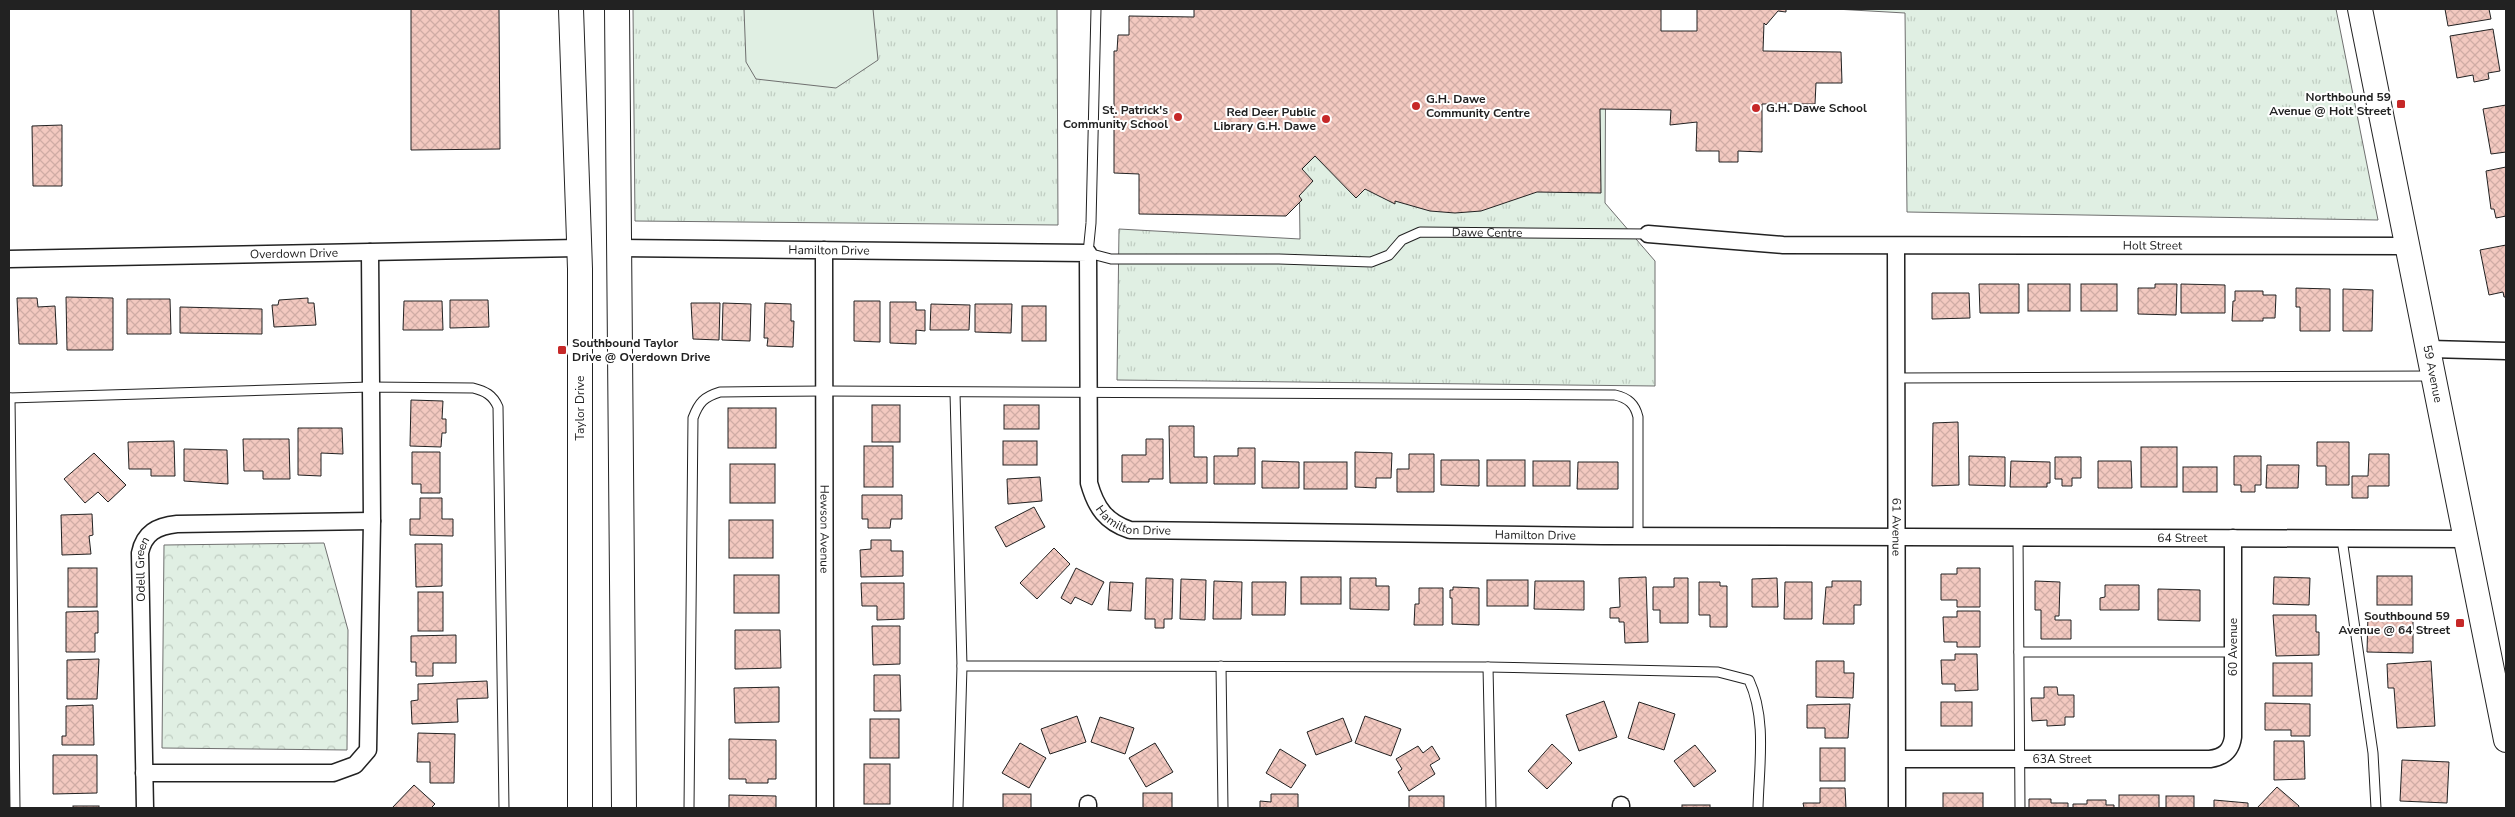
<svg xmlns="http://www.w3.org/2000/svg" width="2515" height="817" viewBox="0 0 2515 817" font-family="'Nunito Sans',sans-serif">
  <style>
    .grass { fill: url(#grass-tufts); stroke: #6f6f6f }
    .forest { fill: url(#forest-crowns); stroke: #6f6f6f }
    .garden { fill: #e0efe3; stroke: #6f6f6f }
    .building { fill: url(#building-cross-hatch); stroke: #222 }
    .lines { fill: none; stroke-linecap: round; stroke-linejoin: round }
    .lane-casing { stroke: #222; stroke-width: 11 }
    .street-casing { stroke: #222; stroke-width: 19 }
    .secondary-casing { stroke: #222; stroke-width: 26 }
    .lane { stroke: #fff; stroke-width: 9 }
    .street { stroke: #fff; stroke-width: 16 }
    .secondary { stroke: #fff; stroke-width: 24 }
    .poi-dot { fill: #c62828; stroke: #fff; stroke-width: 2 }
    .labels { text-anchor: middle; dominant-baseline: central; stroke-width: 4; stroke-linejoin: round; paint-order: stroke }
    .poi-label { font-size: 12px; font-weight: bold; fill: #222; stroke: #fff; text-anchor: end }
    .street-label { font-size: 12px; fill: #222; stroke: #fff }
  </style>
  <defs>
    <pattern id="grass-tufts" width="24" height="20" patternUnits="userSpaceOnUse" patternTransform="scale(1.25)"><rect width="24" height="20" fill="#e0efe3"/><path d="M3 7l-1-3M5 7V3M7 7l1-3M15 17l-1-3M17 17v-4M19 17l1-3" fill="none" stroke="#c0cdc2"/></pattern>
    <pattern id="forest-crowns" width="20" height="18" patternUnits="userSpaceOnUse" patternTransform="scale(1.25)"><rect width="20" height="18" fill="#e0efe3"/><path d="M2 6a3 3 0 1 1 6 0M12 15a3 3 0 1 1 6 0" fill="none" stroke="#c0cdc2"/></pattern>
    <pattern id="building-cross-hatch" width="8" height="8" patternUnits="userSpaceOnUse" patternTransform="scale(1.25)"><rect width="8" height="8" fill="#f3c9c0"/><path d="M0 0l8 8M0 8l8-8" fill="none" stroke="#d0aca5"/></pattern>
  </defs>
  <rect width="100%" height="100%" fill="#fff"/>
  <g class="grass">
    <path d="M633,9H1057L1058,225L635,221Z"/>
    <path d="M1297,9H1606L1605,203L1655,261V386L1117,380L1119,229L1300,239Z"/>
    <path d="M1835,9H2336L2378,220L1907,212L1905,13Z"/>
  </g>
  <path class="forest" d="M324,543L348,630L347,750L162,748L164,545Z"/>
  <path class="garden" d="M744,9H873L878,60L836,88L756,79L746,62Z"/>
  <g class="building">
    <path d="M411,9H499L500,149L411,150Z"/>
    <path d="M1194,9H1661V31H1697V9H1786V12L1778,11L1766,25L1764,23L1763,51L1841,52L1842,83H1816L1815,104H1762V152L1738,151V162H1719V151H1696L1697,122L1670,125L1671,110L1600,109L1601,193L1537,192L1481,211L1455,213L1430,211L1395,201V204L1365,189L1356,198L1315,156L1302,169L1313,181L1299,196L1302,200L1286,216L1139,214V174L1114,173V51H1117L1118,35H1129V16L1194,17Z"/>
    <path d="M2445,9H2489L2491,19L2448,26Z"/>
    <path d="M2493,29L2500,71L2488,73L2489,79L2474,82L2473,75L2457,78L2450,36Z"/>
    <path d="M2506,105V152L2491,154L2483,109Z"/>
    <path d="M62,125V186H33L32,126Z"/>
    <path d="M2506,167V216L2496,218L2494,209H2491L2486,171Z"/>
    <path d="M2506,245V297H2504L2503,292L2489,295L2480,250Z"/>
    <path d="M1979,284H2019V313H1980Z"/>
    <rect x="2028" y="284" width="42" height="27"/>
    <rect x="2081" y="284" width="36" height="27"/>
    <path d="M2155,284H2177L2176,315L2138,314V288H2155Z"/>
    <path d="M2181,284L2225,285V313H2181Z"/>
    <path d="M2296,288L2330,289V331H2300V307H2296Z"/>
    <path d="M2343,289L2373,290L2372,331H2343Z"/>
    <path d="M2235,291H2263V295H2276L2275,318H2263V321H2232L2233,301H2235Z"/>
    <path d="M1932,293H1969L1970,318L1932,319Z"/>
    <path d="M66,297L113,298V350H67Z"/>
    <path d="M17,298H37L38,307L55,306L57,344H19Z"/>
    <path d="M308,298V303H314L316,325L274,327L272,305H278L279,300Z"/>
    <path d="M127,299H170L171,334H127Z"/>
    <path d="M450,300H488L489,327L450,328Z"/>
    <path d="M404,301H442L443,330H403Z"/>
    <path d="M854,301H880V342L854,341Z"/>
    <path d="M890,302H916V310H925V331L916,330V344L890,343Z"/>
    <path d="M691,303H720L719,340L693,339Z"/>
    <path d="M723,303L751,304L750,341L722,340Z"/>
    <path d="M765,303L791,304V321H794L793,347L767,346L768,338H764Z"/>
    <path d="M931,304L970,305L969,330H930Z"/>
    <path d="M975,304H1012L1011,333L975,332Z"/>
    <rect x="1022" y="306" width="24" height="35"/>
    <path d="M180,307L262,309V334L180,333Z"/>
    <path d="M411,400L443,401L442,419H446V433H442L441,447L410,446Z"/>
    <rect x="872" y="405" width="28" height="37"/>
    <rect x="1004" y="405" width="35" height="24"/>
    <rect x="728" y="408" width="48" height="40"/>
    <path d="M1958,422L1959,485L1932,486L1933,423Z"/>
    <path d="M1169,426H1194V457H1207V483H1170Z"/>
    <path d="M298,428H342L343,454L321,453V476L298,475Z"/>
    <path d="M243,439H289L290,479H263V471H244Z"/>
    <path d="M1146,439H1163V479H1149V482H1122V455H1146Z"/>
    <path d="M174,441L175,476H151V469H129L128,442Z"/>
    <rect x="1003" y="441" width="34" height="24"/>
    <path d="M2317,442H2349V485H2326V466H2317Z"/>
    <rect x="864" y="446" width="29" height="41"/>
    <rect x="2141" y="447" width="36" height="40"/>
    <path d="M1238,448H1255V484H1214V456H1238Z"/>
    <path d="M184,449L227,450L228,484L184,481Z"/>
    <path d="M412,452H440V493H421V484H412Z"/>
    <path d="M1355,452L1392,453L1391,478H1376V488L1355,487Z"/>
    <path d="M94,453L126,485L108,502L98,492L85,503L64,479Z"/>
    <path d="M1409,454H1434V492H1397V469H1409Z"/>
    <path d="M2369,454H2389V486H2368V498H2352V476H2368Z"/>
    <path d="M1969,456L2005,457V486L1969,485Z"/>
    <path d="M2234,456H2261V485H2255V492H2241V485H2234Z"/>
    <path d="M2055,457H2081V478H2072V486H2062V479H2055Z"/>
    <path d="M1441,460H1479V486L1441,485Z"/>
    <rect x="1487" y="460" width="38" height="26"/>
    <path d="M1262,461L1299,462V488H1262Z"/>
    <rect x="1533" y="461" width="37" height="25"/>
    <path d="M2011,461L2050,462V483H2047V487H2010Z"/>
    <path d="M2098,461H2131L2132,488H2098Z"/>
    <rect x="1304" y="462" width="43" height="27"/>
    <path d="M1578,462H1618V489H1577Z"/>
    <rect x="730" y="464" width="45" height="39"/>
    <path d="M2267,465H2299L2298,488H2266Z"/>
    <rect x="2183" y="467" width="34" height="25"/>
    <path d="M1040,477L1042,501L1008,504L1007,479Z"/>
    <path d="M862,495H902V519H891L890,528H868V519H862Z"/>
    <path d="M420,498H442V519H453V536L410,535V519H420Z"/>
    <path d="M1034,507L1045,527L1006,547L995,527Z"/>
    <path d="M92,514L93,535L89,536L91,554L62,555L61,515Z"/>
    <rect x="729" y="520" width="44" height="38"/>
    <path d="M871,540H891V551H903V576L861,577L860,550L871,549Z"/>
    <path d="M415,544H442V586L416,587Z"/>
    <path d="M1054,548L1070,564L1037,599L1020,583Z"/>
    <rect x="68" y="568" width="29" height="39"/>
    <path d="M1076,568L1104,582L1092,605L1075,597L1071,604L1061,598Z"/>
    <path d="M1957,568H1980V607H1957V600H1941V574H1957Z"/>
    <rect x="734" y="575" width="45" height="38"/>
    <rect x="2377" y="576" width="35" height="29"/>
    <rect x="1301" y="577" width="40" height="27"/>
    <path d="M1646,577L1648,642L1625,643L1624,622H1619V618H1610V608L1620,607L1619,578Z"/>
    <path d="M2274,577L2310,578L2309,605L2273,604Z"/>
    <path d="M1146,578L1173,579L1172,619H1164V628H1155V619H1145Z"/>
    <path d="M1350,578H1376V586H1389V610L1350,609Z"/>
    <path d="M1674,578H1688V623H1660V610H1653V587H1674Z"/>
    <path d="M1777,578L1778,607H1752V579Z"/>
    <path d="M1181,579L1206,580L1205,620L1180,619Z"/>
    <rect x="1487" y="580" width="41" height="26"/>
    <path d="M1214,581L1242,582L1241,619H1213Z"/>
    <path d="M1535,581H1584V610L1534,609Z"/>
    <path d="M1832,581H1861V605H1854V624H1823L1826,587H1832Z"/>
    <path d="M2035,581L2060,582L2059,616H2055V620H2071V639H2041V610H2035Z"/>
    <path d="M1110,582L1133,583L1131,611L1108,610Z"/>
    <path d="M1252,582H1286L1285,615H1252Z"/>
    <path d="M1699,582H1720V586H1727V627H1710V615H1699Z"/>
    <path d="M1785,582H1812V619H1784Z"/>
    <path d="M861,583H904V619L877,620V606H862Z"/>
    <path d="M2105,585H2139V610H2100V598L2105,597Z"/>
    <path d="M1453,587L1479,588V625L1452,624V598H1450V590H1453Z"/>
    <path d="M1419,588H1443V625H1414L1415,604H1419Z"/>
    <path d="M2158,589L2200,590V621L2158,620Z"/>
    <rect x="418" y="592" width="25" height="39"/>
    <path d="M98,611V633H95V652H66V612Z"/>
    <path d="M1957,611H1980V647H1957V642H1944L1943,617H1957Z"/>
    <path d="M2368,614L2413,615V653L2367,652Z"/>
    <path d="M2273,615H2316V632H2319V655L2276,656Z"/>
    <path d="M872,626H900V664L873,665Z"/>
    <path d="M735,630H780L781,668L735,669Z"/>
    <path d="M456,635V663H433V676H416V662H411V636Z"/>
    <path d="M1955,654H1977L1978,690L1955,691V684H1942L1941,660H1955Z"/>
    <path d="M99,659L97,699H67V660Z"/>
    <path d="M1816,661H1844V673H1854L1853,698L1816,697Z"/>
    <path d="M2431,661L2435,726L2397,728L2394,688H2388L2387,664Z"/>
    <rect x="2273" y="663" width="39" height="33"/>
    <path d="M874,675H900L901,711H874Z"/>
    <path d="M487,681L488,698L457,699L458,722L412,724L411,701L418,700V684Z"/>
    <path d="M779,687V722L735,723L734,688Z"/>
    <path d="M2044,687H2057L2058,695H2074V717H2065V725L2047,726V720L2032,721L2031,698H2044Z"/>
    <path d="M1604,701L1617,737L1579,751L1566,715Z"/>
    <path d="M1639,702L1675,714L1664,750L1628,738Z"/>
    <rect x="1941" y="702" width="31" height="24"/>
    <path d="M2265,703L2310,704V736H2291V730H2265Z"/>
    <path d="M1850,704L1848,738H1825V728H1807V705Z"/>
    <path d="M93,705L94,745H62V736H66V706Z"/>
    <path d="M1077,716L1086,742L1050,754L1041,729Z"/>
    <path d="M1365,716L1401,729L1391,756L1355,743Z"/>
    <path d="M1100,717L1134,728L1125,754L1091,742Z"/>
    <path d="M1343,718L1352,741L1316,755L1307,732Z"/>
    <rect x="870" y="719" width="29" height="39"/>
    <path d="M418,733L455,734L454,783H430V762H417Z"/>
    <path d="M729,739L776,740V779H768V783H746V779H729Z"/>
    <path d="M2274,741H2304L2305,779L2274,780Z"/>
    <path d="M1020,743L1046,758L1029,788L1002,773Z"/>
    <path d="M1155,743L1173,772L1146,787L1129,758Z"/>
    <path d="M1552,744L1572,763L1547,789L1528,771Z"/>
    <path d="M1695,745L1716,771L1694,787L1674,761Z"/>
    <path d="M1418,746L1423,753L1432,746L1440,759L1430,765L1435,774L1409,791L1398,772L1402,769L1396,759Z"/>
    <rect x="1820" y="748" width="25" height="33"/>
    <path d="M1280,749L1306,765L1291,788L1266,773Z"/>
    <path d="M53,755H97V793L53,794Z"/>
    <path d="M2402,760L2449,762L2447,803L2400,801Z"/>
    <rect x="864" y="764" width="26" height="40"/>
    <path d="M414,785L435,804L431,808H392Z"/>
    <path d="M2277,787L2299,806L2298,808H2257Z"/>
    <path d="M1820,788H1845L1846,808H1804L1803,803H1820Z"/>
    <rect x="1143" y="793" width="29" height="15"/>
    <rect x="1943" y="793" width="40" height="15"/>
    <rect x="1003" y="794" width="28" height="14"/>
    <path d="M1271,794H1298V808H1260V801L1271,802Z"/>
    <path d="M729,795L776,796V808H729Z"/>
    <rect x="2119" y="795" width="40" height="13"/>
    <rect x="1409" y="796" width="35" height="12"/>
    <rect x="2166" y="796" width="28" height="12"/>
    <path d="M2029,799H2051V803H2068V808H2029Z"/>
    <path d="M2087,800H2106V805H2114V808H2073V804H2087Z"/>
    <path d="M2214,800L2248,803V808H2214Z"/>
    <rect x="1682" y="805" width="28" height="3"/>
    <rect x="73" y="806" width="26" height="2"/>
  </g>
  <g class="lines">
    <defs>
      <g id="lane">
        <path id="s1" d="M1096,9L1091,223L1088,253L1111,259H1279L1371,262L1389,255L1402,240L1420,232L1648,234"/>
        <path d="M1896,378L2432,376"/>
        <path d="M955,393L962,666L958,808"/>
        <path d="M9,398L370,387L473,388C485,391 493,395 498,407L504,808"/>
        <path d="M10,398L15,808"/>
        <path d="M2018,538L2020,808"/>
        <path d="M2342,539L2373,753L2376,808"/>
        <path d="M2019,652H2233"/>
        <path d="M962,666L1488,667L1718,672L1749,680C1767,719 1759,766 1758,808"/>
        <path d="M1221,666L1223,808"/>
        <path d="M1488,667L1491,808"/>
        <path d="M689,808L693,418C699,402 704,397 720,392L825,391L1615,395C1628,398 1635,404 1638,417V536"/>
      </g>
      <g id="street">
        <path id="s2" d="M1648,234L1783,245L2409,246"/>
        <path id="s3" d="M1896,246L1897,808"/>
        <path id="s4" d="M618,248L1088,253L1089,483C1096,508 1106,522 1130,530L1603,536L2467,539"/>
        <path id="s5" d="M824,250L825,808"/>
        <path id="s6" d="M9,259L579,248"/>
        <path d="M2430,349L2506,351"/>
        <path id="s7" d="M1898,759H2210C2224,757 2231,751 2233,737V538"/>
        <path d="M144,773H333L355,765L368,750L372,521L370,252"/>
        <path d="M1621,805V808"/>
        <path id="s8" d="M145,808L140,553C144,533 157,526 177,524L372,521"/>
        <path d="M1088,808V804"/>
      </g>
      <g id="secondary">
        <path d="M571,9L580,269V808"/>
        <path d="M617,9L624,808"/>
        <path id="s9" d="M2360,9L2506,740"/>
      </g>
    </defs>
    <use href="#lane" class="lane-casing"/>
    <use href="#street" class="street-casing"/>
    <use href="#secondary" class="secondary-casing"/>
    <use href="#lane" class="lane"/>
    <use href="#street" class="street"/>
    <use href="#secondary" class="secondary"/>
  </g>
  <g class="poi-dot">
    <rect x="2396" y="99" width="10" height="10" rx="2.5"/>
    <circle cx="1416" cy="106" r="5"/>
    <circle cx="1756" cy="108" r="5"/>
    <circle cx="1178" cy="117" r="5"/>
    <circle cx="1326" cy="119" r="5"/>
    <rect x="557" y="345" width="10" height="10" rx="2.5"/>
    <rect x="2455" y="618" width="10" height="10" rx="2.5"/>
  </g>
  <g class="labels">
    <g class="poi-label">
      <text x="2391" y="97">Northbound 59<tspan x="2391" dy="14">Avenue @ Holt Street</tspan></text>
      <text x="1426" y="99" text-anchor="start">G.H. Dawe<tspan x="1426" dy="14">Community Centre</tspan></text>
      <text x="1766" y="108" text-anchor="start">G.H. Dawe School</text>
      <text x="1168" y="110">St. Patrick's<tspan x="1168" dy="14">Community School</tspan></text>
      <text x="1316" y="112">Red Deer Public<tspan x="1316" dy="14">Library G.H. Dawe</tspan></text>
      <text x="572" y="343" text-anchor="start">Southbound Taylor<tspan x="572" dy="14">Drive @ Overdown Drive</tspan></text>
      <text x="2450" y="616">Southbound 59<tspan x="2450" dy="14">Avenue @ 64 Street</tspan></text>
    </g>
    <g class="street-label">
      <text stroke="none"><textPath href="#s1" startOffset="654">Dawe Centre</textPath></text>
      <text stroke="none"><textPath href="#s2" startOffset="505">Holt Street</textPath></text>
      <text stroke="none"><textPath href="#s4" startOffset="211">Hamilton Drive</textPath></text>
      <text stroke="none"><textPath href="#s6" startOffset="285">Overdown Drive</textPath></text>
      <text stroke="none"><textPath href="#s9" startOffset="372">59 Avenue</textPath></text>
      <text transform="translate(580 408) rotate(-90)">Taylor Drive</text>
      <text stroke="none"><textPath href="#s4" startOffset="766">Hamilton Drive</textPath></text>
      <text stroke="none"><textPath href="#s3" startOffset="281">61 Avenue</textPath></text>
      <text stroke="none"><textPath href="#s5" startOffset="279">Hewson Avenue</textPath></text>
      <text stroke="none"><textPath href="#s4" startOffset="1171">Hamilton Drive</textPath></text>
      <text stroke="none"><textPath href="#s4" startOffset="1818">64 Street</textPath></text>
      <text stroke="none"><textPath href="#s8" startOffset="239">Odell Green</textPath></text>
      <text transform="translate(2233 647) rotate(-90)">60 Avenue</text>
      <text stroke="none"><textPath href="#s7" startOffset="164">63A Street</textPath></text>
    </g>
  </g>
  <rect width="2515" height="817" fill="none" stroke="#222222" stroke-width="20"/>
</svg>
